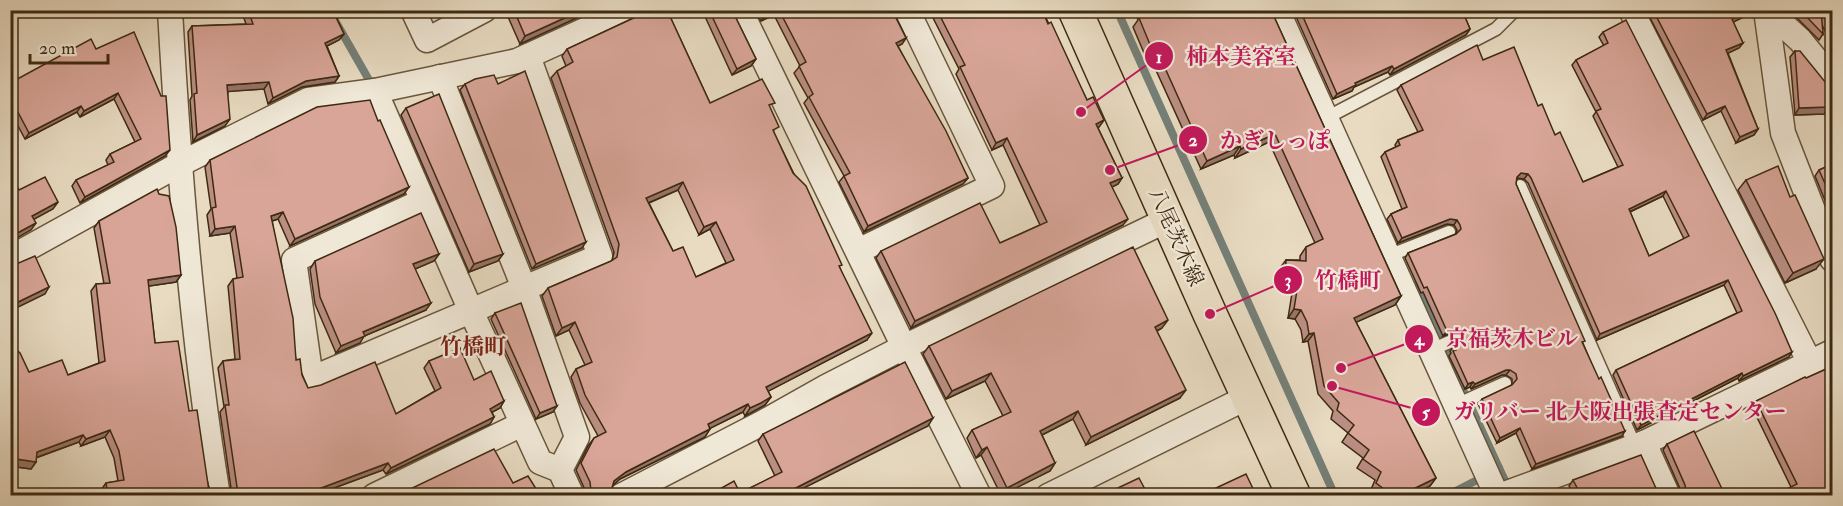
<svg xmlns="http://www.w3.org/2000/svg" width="1843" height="506" viewBox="0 0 1843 506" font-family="'IM FELL Double Pica','Noto Serif JP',serif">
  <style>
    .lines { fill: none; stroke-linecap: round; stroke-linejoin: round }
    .stream { stroke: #758078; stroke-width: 8 }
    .service-casing { stroke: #68563d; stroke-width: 15 }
    .minor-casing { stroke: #68563d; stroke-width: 27 }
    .primary-casing { stroke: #3e2a11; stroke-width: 36 }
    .service { stroke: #f0e8d7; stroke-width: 12 }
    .minor { stroke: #f0e8d7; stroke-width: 24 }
    .primary { stroke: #e8dbc2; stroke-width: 33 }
    .wall { fill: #ba8e83; stroke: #3e2a11; stroke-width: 1.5; fill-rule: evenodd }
    .shaded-wall { fill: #97746a; stroke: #3e2a11; stroke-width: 1.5 }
    .building { fill: #d8a598; stroke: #3e2a11; stroke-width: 1.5; fill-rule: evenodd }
    .labels { text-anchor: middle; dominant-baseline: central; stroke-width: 4.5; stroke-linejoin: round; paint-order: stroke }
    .street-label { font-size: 21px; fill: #3e2a11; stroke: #f0e8d7 }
    .neighbourhood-label { font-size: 22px; font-weight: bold; fill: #7a1f14; stroke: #f0e8d7 }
    .leader { fill: none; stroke: #c2185b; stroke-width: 2 }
    .callout-dot { fill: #c2185b; stroke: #f0e8d7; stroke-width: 2 }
    .mark-label { font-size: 18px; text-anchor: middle; font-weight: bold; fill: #fff }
    .callout-label { font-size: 22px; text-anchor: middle; font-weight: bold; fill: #c2185b; stroke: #f0e8d7; stroke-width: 4.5; stroke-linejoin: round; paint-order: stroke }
  </style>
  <rect width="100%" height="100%" fill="#e8dbc2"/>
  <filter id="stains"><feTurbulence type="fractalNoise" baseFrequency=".00333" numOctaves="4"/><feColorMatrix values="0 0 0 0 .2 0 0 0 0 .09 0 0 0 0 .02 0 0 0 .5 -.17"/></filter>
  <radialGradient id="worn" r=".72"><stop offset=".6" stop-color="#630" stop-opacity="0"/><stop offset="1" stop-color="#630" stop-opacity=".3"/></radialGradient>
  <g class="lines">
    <g class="stream">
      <path d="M329,10L373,87"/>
      <path d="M1117,10L1335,496"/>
      <path d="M1415,285L1499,468"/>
      <path d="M1495,470L1499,468L1509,489"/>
      <path d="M1446,496L1485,476"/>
    </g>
    <defs>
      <g id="service">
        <path d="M1326,118L1496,29L1515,10"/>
        <path d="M1520,186L1635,446"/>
        <path d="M1388,256L1449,232"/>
        <path d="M1431,350L1454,340"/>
        <path d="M1456,405L1505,383"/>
      </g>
      <g id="minor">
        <path d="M170,10C179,172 192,336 218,496"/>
        <path d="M413,10L427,40L484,10"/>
        <path d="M740,10L904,347L979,496"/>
        <path d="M1277,10L1497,496"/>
        <path d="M1631,10L1809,361"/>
        <path d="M1766,10L1783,133L1832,259"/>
        <path d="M1767,10L1800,40L1832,79"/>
        <path d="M440,77L524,288L577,437L560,470"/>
        <path d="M375,91L471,311L540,462L560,470L572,496"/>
        <path d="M423,201L294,260L311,379L600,256L528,56"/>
        <path d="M858,251L992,186L907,10"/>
        <path d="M10,258L178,165L308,100L375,91L517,61L629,10"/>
        <path d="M1644,443L1668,496"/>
        <path d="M374,496L522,424"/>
        <path d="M621,496L762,423L826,387L904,347L1169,219"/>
        <path d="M1048,496L1248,397"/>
        <path d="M1499,496L1644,443L1832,352"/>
      </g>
      <path id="primary" d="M1075,10L1210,314L1294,496"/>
    </defs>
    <use href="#service" class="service-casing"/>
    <use href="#minor" class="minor-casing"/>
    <use href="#primary" class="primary-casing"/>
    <use href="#service" class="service"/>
    <use href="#minor" class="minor"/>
    <use href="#primary" class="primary"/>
  </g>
  <g class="wall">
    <path d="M241,10H350L336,17L344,34L339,40L327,46L339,76L335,82L302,87L268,104L264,89L228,91L225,126L193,142L190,100L192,96L188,32L192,26L246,24Z"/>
    <path d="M505,10H594L520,44Z"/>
    <path d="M667,10L710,103L770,109L774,133L840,268L867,340L768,391L771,397L765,405L745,416L743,412L710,428L705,437L620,479L613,485L612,488L614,495H586L585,490L576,470L588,446L594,438L598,436L580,403L571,377L576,369L585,365L569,330L556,336L542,296L548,288L612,261L614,252L551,78L557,71L566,66L562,56L567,49L640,15L643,11ZM678,190L699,235L710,229L726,263L696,277L673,251L649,203Z"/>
    <path d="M702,10H732L756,59L751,66L732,75Z"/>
    <path d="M755,10H892L906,38L902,44L898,46L968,178L963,184L864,232L839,182L844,176L804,103L808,98L794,73L800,66L774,15L761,21Z"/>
    <path d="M929,10H1042L1087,100L1104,120L1098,128L1122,178L1118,184L1112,187L1123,225L911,328L876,258L881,251L1000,243L1040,225L1003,145L992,150L956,74L959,69Z"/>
    <path d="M1134,10H1271L1401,296L1395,305L1356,322L1436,478L1430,486L1412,495H1375L1370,492L1375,480L1357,468L1363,458L1342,442L1348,433L1331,419L1333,411L1318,394L1308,341L1303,342L1301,330L1295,319L1288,318L1292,293L1279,289L1280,268L1286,260H1300V256L1306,247L1315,243L1269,142L1235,158L1234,155L1201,169L1154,66L1150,67L1133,27L1138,20Z"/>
    <path d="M1293,10H1462L1470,29L1466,35L1390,75L1388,72L1354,87L1352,91L1333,99Z"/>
    <path d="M1646,10H1754L1752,13L1733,22L1743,43L1739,48L1728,53L1758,129L1754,135L1736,143L1721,111L1703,120Z"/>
    <path d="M1800,10H1833V46L1822,25L1823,34L1819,40L1797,18L1801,13Z"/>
    <path d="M1603,32L1789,357L1739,381L1738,378L1637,430L1613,375L1616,370L1737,313L1724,285L1597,340L1528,183L1524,179L1517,178L1516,184L1622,436L1532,469L1516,433L1497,443L1478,404L1482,399L1512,385V379L1506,375H1502L1471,389L1470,387L1465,389L1449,356L1451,353L1450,351L1454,346L1461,341L1462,337L1454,332L1443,336L1423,292L1421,293L1405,258L1408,253L1456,234L1457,230L1454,225L1447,224L1398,243L1387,219L1391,214L1402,209L1381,157L1385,152L1396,147L1395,145L1398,140L1418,132L1397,90L1401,85L1483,60L1538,106L1583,182L1618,167L1593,116L1596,112L1572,65L1576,60L1604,46L1599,37ZM1663,196L1684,239L1649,256L1630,212Z"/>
    <path d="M96,49L165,156L80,203L72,186L76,180L108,165L106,160L110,154L135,142L114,99L80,117L77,112L25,139L10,111V83Z"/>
    <path d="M1795,51L1828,107L1824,114L1795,115L1790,57Z"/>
    <path d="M465,84L582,248L532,269L460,90Z"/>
    <path d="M406,108L503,254L498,261L469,272L401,115Z"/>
    <path d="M210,160L404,194L290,246L278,219L272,221L296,360L308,388L396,414L435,391L424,368L429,361L474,380L504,401L500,408L492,412L494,417L490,424L386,474L383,470L315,495H232L220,412L224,407L218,368L223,361L235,359L228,286L233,279L237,278L230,233L210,236L207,215L211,209L205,167Z"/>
    <path d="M1833,164V200L1826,203L1815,176L1819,170Z"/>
    <path d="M1746,180L1790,197L1816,269L1785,283L1738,190Z"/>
    <path d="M99,221L181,275L176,282L148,286L155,343L189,411L211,495H102L101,490L106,483L118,481L114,458L105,437L81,446L79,442L36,458V462L31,469L10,466V344L29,372L68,375L99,363L91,291L96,284H104L94,228Z"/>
    <path d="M439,254L434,261L415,269L426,310L364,336L360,343L336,353L315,304L310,269L315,261Z"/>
    <path d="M495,313L553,412L536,419L491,319Z"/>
    <path d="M1162,328L1157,331L1180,398L1086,445L1073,419L1042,435L1055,463L1050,471L1001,495L981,455L976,458L967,438L972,430L1003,416L985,381L946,399L923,354L929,346Z"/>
    <path d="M1806,378L1833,495L1791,487L1752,407L1756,401Z"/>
    <path d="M928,426L740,493L775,476L758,441L763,434Z"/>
    <path d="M1667,444L1725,495H1682L1681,491L1663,450Z"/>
    <path d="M1573,480L1659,495H1574L1569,486Z"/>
  </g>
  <g class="shaded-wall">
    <path d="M340,10H350L330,19L334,13Z"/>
    <path d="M582,10H594L520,44L525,36Z"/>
    <path d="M775,10H777L774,15L761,21L766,15Z"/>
    <path d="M1750,10H1754L1752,13L1727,25L1732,19Z"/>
    <path d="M1470,29L1466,35L1390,75L1394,69Z"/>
    <path d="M344,34L339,40L321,49L325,43Z"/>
    <path d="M906,38L902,44L892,49L896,43Z"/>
    <path d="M1743,43L1739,48L1722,56L1726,50Z"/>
    <path d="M1160,57L1154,66L1150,67L1156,59Z"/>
    <path d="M756,59L751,66L732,75L737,69Z"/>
    <path d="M1392,66L1388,72L1354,87L1352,91L1333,99L1337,94L1355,83Z"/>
    <path d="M339,76L335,82L302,87L268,104L273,98L306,81Z"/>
    <path d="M269,82L264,89L223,92L227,85Z"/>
    <path d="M118,93L114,99L80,117L84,111Z"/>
    <path d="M81,106L77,112L25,139L29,133Z"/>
    <path d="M1725,106L1721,111L1703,120L1707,114Z"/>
    <path d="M1828,107L1824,114L1795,115L1799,108Z"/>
    <path d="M230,119L225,126L193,142L197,135Z"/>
    <path d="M1104,120L1099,127L1092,131L1096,124Z"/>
    <path d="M1758,129L1754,135L1736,143L1740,137Z"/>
    <path d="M1275,134L1269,142L1235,158L1241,149Z"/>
    <path d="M1007,138L1003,145L992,150L996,143Z"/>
    <path d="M1240,146L1234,155L1201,169L1207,161Z"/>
    <path d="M170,150L165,156L80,203L85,197Z"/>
    <path d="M1521,173L1528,174L1524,179L1517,178L1513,182L1517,177Z"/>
    <path d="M968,178L963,184L864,232L868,226Z"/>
    <path d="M1122,178L1118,184L1106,190L1110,183Z"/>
    <path d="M683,182L678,190L641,206L646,198Z"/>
    <path d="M409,187L404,194L290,246L295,239Z"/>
    <path d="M1666,191L1663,196L1625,214L1629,209Z"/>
    <path d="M1833,196V200L1826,203L1831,197Z"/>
    <path d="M58,202L53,209L27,223L32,216Z"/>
    <path d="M283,212L278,219L266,223L271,216Z"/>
    <path d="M1128,219L1123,225L911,328L915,321Z"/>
    <path d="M1450,219L1457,220L1454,225L1447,224L1398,243L1402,238Z"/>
    <path d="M716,222L710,229L699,235L704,227Z"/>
    <path d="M36,223L31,230L10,242V237Z"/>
    <path d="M235,226L230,233L210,236L215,229Z"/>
    <path d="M586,242L582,248L532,269L536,264Z"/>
    <path d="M439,254L434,261L408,272L413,264Z"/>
    <path d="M503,254L498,261L469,272L474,264Z"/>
    <path d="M1824,259L1816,269L1785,283L1793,273Z"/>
    <path d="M181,275L176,282L143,287L148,280Z"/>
    <path d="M1285,280L1298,284L1292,293L1279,289Z"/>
    <path d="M1728,280L1724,285L1597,340L1600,334Z"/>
    <path d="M49,287L45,294L10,311V306Z"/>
    <path d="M1401,296L1395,305L1348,326L1354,318Z"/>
    <path d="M431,303L426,310L364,336L360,343L336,353L341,346L363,332Z"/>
    <path d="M1294,309L1301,310L1295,319L1288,318Z"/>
    <path d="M1168,320L1162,328L1149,335L1155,327Z"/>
    <path d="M575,322L569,330L556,336L562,328Z"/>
    <path d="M1458,327L1454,332L1443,336L1447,331Z"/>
    <path d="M872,333L867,340L761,395L766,387Z"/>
    <path d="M1314,333L1308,341L1303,342L1309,334Z"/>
    <path d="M1792,352L1789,357L1739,381L1743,376Z"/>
    <path d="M1506,370H1510L1506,375H1502L1471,389L1475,384Z"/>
    <path d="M991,373L985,381L946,399L952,391Z"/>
    <path d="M1742,373L1738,378L1637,430L1641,425Z"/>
    <path d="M1473,382L1470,387L1465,389L1468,384Z"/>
    <path d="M1186,390L1180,398L1086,445L1091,437Z"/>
    <path d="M771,397L765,405L745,416L750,408Z"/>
    <path d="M504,401L500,408L485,416L490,409Z"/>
    <path d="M748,404L743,412L703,432L708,424Z"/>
    <path d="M557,406L553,412L536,419L540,413Z"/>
    <path d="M1078,411L1073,419L1034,439L1040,431Z"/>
    <path d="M494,417L490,424L386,474L391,468Z"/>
    <path d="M933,418L928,426L790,495H784L786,493Z"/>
    <path d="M1520,428L1516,433L1497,443L1500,438Z"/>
    <path d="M710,429L705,437L620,479L609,489L614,481L626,472Z"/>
    <path d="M110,430L105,437L81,446L86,439Z"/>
    <path d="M1625,431L1622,436L1532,469L1536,464Z"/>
    <path d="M83,435L79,442L32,459L37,452Z"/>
    <path d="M987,447L981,455L976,458L982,450Z"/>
    <path d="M10,458L36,462L31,469L10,466Z"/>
    <path d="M388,463L383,470L315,495H304L305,494Z"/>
    <path d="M1055,463L1050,471L1002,495L1007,488Z"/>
    <path d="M1436,478L1430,486L1412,495H1401Z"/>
  </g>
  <g class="building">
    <path d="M248,10H340L334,13L344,34L325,43L339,76L306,81L273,98L269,82L227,85L230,119L197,135L194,94L197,93L192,26L253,24Z"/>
    <path d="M514,10H582L525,36Z"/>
    <path d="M646,10H667L710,103L762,79L775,103L769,105L779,127L773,130L793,173L806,186L842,265L839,266L872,333L766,387L771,397L761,403L750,408L748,404L708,424L710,429L626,472L614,481L612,488L614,495H594L591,491L590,482L581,463L594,438L606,432L585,395L576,369L592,362L575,322L562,328L548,288L611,261L617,257L619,244L557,71L573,62L567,49L640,15ZM683,182L704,227L716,222L734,260L696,277L683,247L673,251L646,198Z"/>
    <path d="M709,10H732L756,59L737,69Z"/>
    <path d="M763,10H775L766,15Z"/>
    <path d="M779,10H892L906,38L896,43L946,131L968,178L868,226L844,176L850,173L809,97L813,94L799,66L806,62Z"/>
    <path d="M937,10H1042L1048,24L1051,22L1087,100L1093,97L1104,120L1096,124L1122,178L1110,183L1128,219L915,321L881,251L980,203L1000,243L1047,222L1007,138L996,143L960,67L965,65Z"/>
    <path d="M1144,10H1271L1401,296L1354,318L1436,478L1401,495H1392L1376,483L1381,472L1363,459L1369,450L1348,433L1354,425L1337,410L1339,403L1324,386L1314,333L1309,334L1307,322L1301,310L1294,309L1298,284L1285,280L1286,260L1306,261V247L1323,239L1275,134L1241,149L1240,146L1207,161L1160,57L1156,59L1139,18L1146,15Z"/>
    <path d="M1300,10H1462L1470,29L1394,69L1392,66L1355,83L1356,85L1337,94Z"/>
    <path d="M1653,10H1750L1732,19L1743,43L1726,50L1758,129L1740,137L1725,106L1707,114Z"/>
    <path d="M1804,10H1821L1823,34L1802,12Z"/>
    <path d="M1822,10H1833V31Z"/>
    <path d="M1626,20L1775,313L1792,352L1743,376L1742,373L1641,425L1616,370L1742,311L1728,280L1600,334L1531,178L1528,174L1521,173L1517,177L1516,184L1585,341L1582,342L1599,379L1601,377L1625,431L1536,464L1520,428L1500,438L1482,399L1512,385L1517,379L1516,374L1510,370H1506L1475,384L1473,382L1468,384L1453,351L1456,350L1454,346L1464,339L1465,332L1458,327L1447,331L1427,287L1424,288L1408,253L1456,234L1461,229L1460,225L1457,220L1450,219L1402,238L1391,214L1407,207L1385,152L1400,145L1398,140L1423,130L1401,85L1477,45L1483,60L1514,47L1538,106L1542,104L1555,135L1560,132L1583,182L1623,165L1596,111L1601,109L1576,60L1608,43L1603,32ZM1666,191L1689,236L1649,256L1629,209Z"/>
    <path d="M134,32L161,96H166L170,150L85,197L76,180L114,162L110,154L141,139L118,93L84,111L81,106L29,133L10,97V83L91,39L96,49Z"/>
    <path d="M1795,51H1800L1826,83L1828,107L1799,108Z"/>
    <path d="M525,71L586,242L536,264L465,84L475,79L494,75L498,84Z"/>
    <path d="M439,94L503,254L474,264L406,108Z"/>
    <path d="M370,100L378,121L380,120L409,187L295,239L283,212L271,216L293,318L296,360L300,359L302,375L308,388L321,385L375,362L396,414L441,388L429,361L460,348L474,380L491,371L504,401L490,409L494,417L391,468L388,463L305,494V495H235L237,487L225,405H229L223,361L240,359L233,279L243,277L235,226L215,229L212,208L216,207L210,160L317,107Z"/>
    <path d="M1833,164V196L1831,197L1819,170Z"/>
    <path d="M1778,166L1790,197L1795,195L1824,259L1793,273L1746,180Z"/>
    <path d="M10,173L19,190L45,177L58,202L32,216L36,223L10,237Z"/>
    <path d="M157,189L159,194L169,196L176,227L181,275L148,280L155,343L178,341L189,411L197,410L209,491L211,495H108L106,483L124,480L119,451L110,430L86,439L83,435L37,452L36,462L10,458V344L20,353L29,372L62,360L68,375L105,361L96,284L110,283L99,221Z"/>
    <path d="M421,213L439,254L413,264L431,303L363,332L365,336L341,346L320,297L315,261Z"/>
    <path d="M1133,247L1168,320L1155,327L1186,390L1091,437L1078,411L1040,431L1055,463L1007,488L987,447L982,450L972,430L1011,412L991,373L952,391L929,346Z"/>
    <path d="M35,256L49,287L10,306V264L14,265Z"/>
    <path d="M521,303L557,406L540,413L495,313Z"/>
    <path d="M905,362L933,418L786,493L788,495H709L734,481L740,493L782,472L763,434Z"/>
    <path d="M1833,366V495H1775L1797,484L1756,401L1805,377L1806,378Z"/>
    <path d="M1694,431L1725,495H1685L1686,492L1685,485L1667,444Z"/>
    <path d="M494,449L513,483L528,476L540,495H409L406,491Z"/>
    <path d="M1641,455L1659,495H1581L1573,480Z"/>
    <path d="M1246,474L1256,495H1201Z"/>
    <path d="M1139,478L1148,495H1103Z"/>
  </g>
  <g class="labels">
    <g class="street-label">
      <text transform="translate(1176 237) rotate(66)">八尾茨木線</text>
    </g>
    <g class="neighbourhood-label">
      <text x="473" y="347">竹橋町</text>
    </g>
  </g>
  <path class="leader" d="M1081 112L1159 56M1110 170L1193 140M1210 314L1288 280M1341 368L1419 339M1332 386L1426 412"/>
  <g class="callout-dot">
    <circle cx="1081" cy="112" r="6"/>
    <circle cx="1110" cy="170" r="6"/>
    <circle cx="1210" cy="314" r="6"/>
    <circle cx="1341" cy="368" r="6"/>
    <circle cx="1332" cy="386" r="6"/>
    <circle cx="1159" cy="56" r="15"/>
    <circle cx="1193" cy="140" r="15"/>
    <circle cx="1288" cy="280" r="15"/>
    <circle cx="1419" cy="339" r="15"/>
    <circle cx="1426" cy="412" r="15"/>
  </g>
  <g class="mark-label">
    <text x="1159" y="63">1</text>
    <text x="1193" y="146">2</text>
    <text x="1288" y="286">3</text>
    <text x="1419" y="345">4</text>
    <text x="1426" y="418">5</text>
  </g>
  <g class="callout-label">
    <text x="1241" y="64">柿本美容室</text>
    <text x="1275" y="148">かぎしっぽ</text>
    <text x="1348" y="288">竹橋町</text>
    <text x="1512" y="346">京福茨木ビル</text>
    <text x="1620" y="419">ガリバー 北大阪出張査定センター</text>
  </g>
  <rect width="1843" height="506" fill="none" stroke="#e8dbc2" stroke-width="36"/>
  <rect x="12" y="12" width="1819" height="482" fill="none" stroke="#3e2a11" stroke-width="3"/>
  <rect x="18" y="18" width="1807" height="470" fill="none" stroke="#3e2a11" stroke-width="1.5"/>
  <path d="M30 54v9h78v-9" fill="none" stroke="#3e2a11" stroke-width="3"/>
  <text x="39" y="54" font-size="18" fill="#3e2a11" stroke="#f0e8d7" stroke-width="4.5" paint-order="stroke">20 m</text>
  <rect width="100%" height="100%" filter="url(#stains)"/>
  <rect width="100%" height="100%" fill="url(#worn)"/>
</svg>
